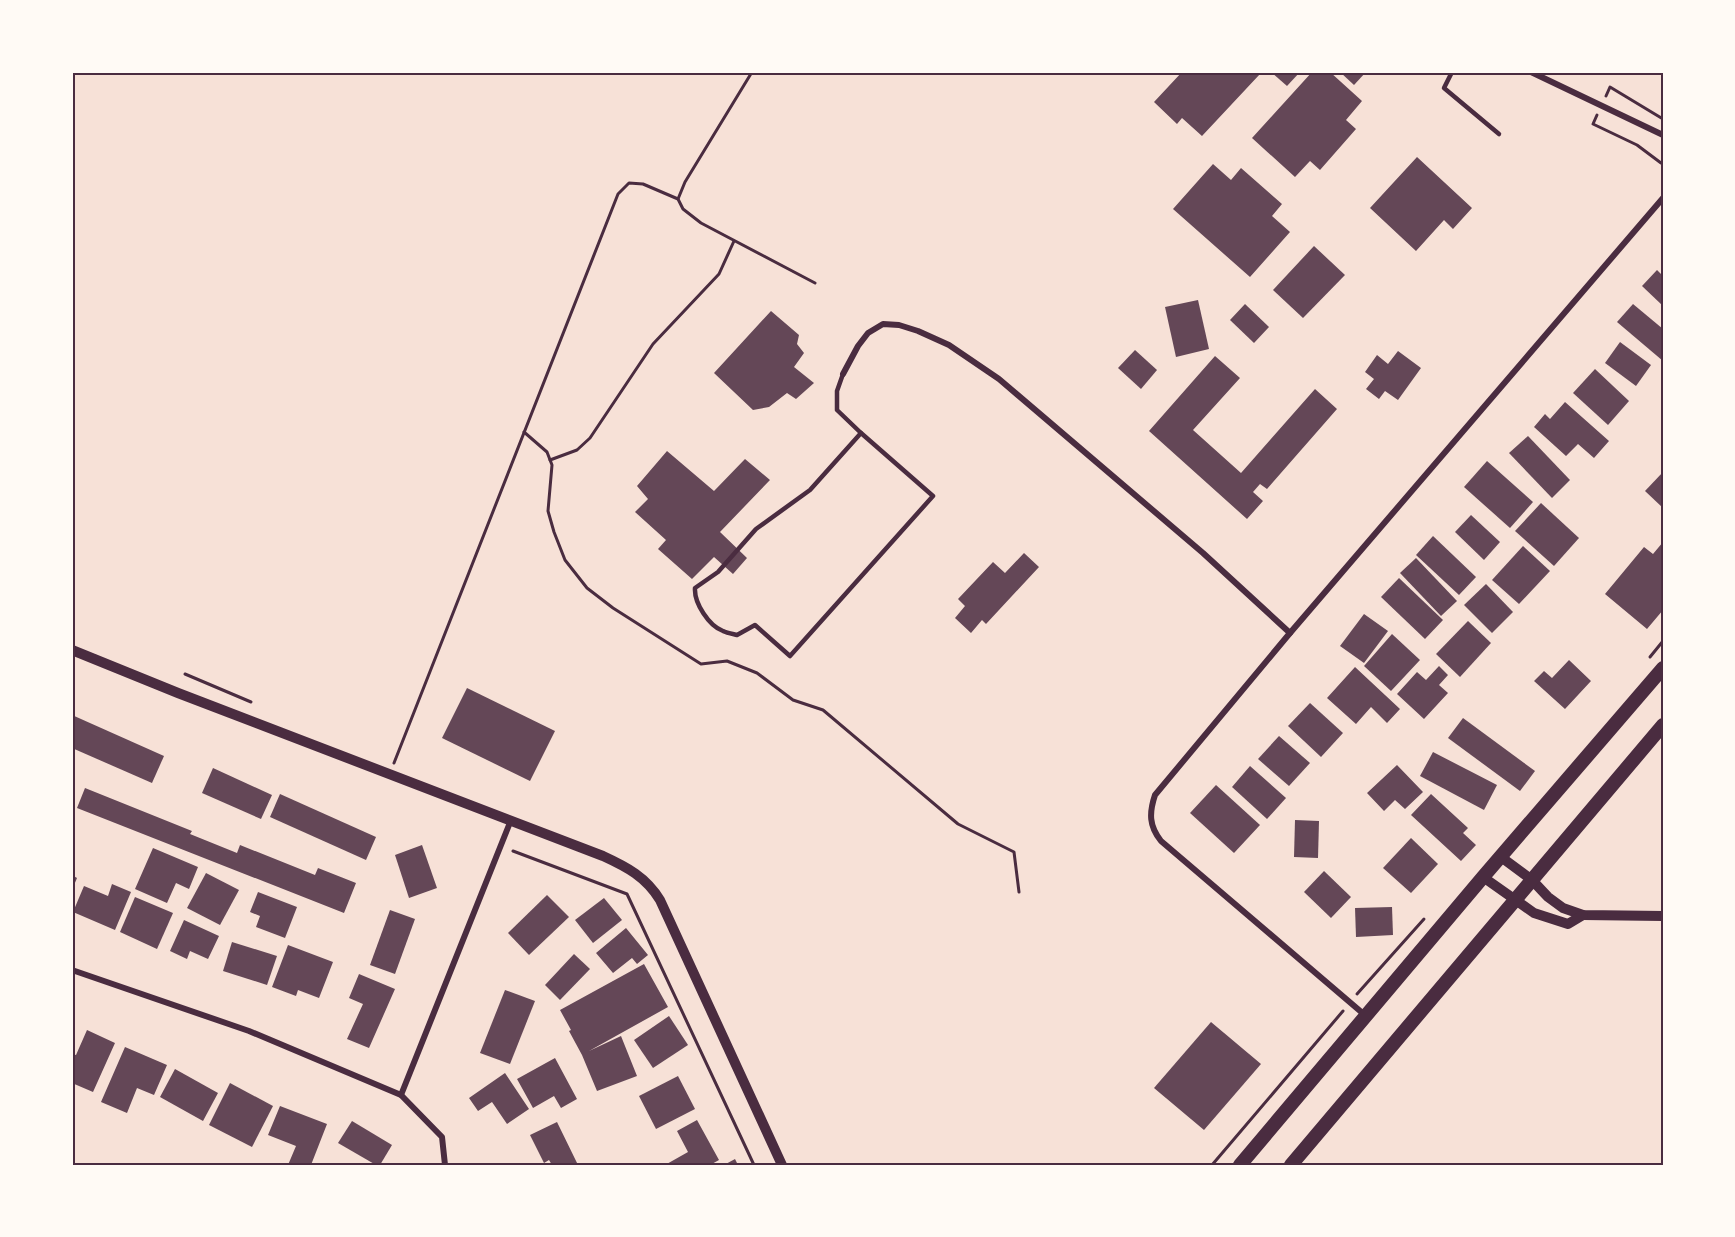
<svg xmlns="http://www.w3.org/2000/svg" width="1735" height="1237" viewBox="0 0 1735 1237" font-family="'Playfair Display',serif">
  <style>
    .building { fill: #644757 }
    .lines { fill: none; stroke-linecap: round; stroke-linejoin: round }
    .path { stroke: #4a2c40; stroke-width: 3 }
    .service { stroke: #4a2c40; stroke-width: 4.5 }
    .minor { stroke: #4a2c40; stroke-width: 6 }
    .tertiary { stroke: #4a2c40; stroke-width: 10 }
    .primary { stroke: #4a2c40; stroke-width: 14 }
    .neatline { fill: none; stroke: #4a2c40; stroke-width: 2 }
  </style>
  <rect width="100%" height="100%" fill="#f7e1d7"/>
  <g class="building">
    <path d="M1182,72H1258L1260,74L1202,136L1182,118L1177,124L1154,102Z"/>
    <path d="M1271,72H1300L1287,86Z"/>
    <path d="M1312,72H1330L1362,101L1346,120L1356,129L1320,170L1310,161L1295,177L1252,138Z"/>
    <path d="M1340,72H1366L1354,85Z"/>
    <path d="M1417,157L1472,208L1453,229L1444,220L1416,251L1370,208Z"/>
    <path d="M1213,164L1231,180L1241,168L1282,204L1272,216L1290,232L1250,277L1173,209Z"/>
    <path d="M1314,246L1345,275L1303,318L1273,290Z"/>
    <path d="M1657,270L1663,276V306L1642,286Z"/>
    <path d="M1198,300L1209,349L1176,357L1165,307Z"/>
    <path d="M1245,304L1269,327L1254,343L1230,320Z"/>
    <path d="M1633,304L1663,329V361L1617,322Z"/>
    <path d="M771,311L799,335L797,344L804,353L794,367L814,383L796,399L787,393L769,407L753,410L714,373Z"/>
    <path d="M1620,342L1651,365L1636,386L1605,363Z"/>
    <path d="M1135,350L1157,370L1141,389L1118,368Z"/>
    <path d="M1398,351L1421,368L1398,400L1385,391L1379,399L1366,389L1374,379L1365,372L1377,355L1388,364Z"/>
    <path d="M1215,356L1240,378L1193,430L1241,473L1315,389L1337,409L1267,489L1260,484L1253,492L1263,501L1247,519L1149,431Z"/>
    <path d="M1595,369L1629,401L1608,425L1573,393Z"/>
    <path d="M1565,402L1609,441L1594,458L1578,444L1566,456L1534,427L1545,414L1550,419Z"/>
    <path d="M1528,436L1570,480L1552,498L1509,453Z"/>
    <path d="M667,451L714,491L745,459L770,480L720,532L747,558L733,574L714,557L692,579L658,549L666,540L635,512L648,499L637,486Z"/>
    <path d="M1487,461L1533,502L1510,528L1464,487Z"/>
    <path d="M1663,472V508L1645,491Z"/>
    <path d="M1541,503L1579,538L1554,566L1515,531Z"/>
    <path d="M1471,515L1500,542L1484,560L1455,532Z"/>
    <path d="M1433,536L1476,577L1459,595L1416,555Z"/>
    <path d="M1663,542V610L1647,629L1605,594L1644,547L1653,554Z"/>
    <path d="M1523,546L1550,571L1519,604L1492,580Z"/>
    <path d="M1024,553L1039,567L986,624L982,620L971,633L955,618L965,606L958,599L993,562L1005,573Z"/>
    <path d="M1416,558L1457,601L1441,616L1400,573Z"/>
    <path d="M1399,578L1443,620L1425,639L1381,597Z"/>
    <path d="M1486,584L1513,612L1492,633L1464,605Z"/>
    <path d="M1364,614L1388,631L1364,663L1340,646Z"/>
    <path d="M1468,621L1491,643L1460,677L1436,654Z"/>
    <path d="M1392,634L1420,660L1391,691L1364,666Z"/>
    <path d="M1569,660L1591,681L1565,709L1534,681L1544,671L1552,678Z"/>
    <path d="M1439,666L1448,675L1439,685L1448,693L1424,719L1397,694L1417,672L1426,680Z"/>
    <path d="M1355,667L1400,709L1387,723L1371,707L1356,724L1327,698Z"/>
    <path d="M467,688L555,731L530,781L442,738Z"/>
    <path d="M1310,703L1343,733L1321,757L1288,726Z"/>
    <path d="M72,715L164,756L152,783L72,748Z"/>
    <path d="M1463,718L1535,771L1520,791L1448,738Z"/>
    <path d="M1279,736L1310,763L1289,786L1258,759Z"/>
    <path d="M1433,752L1497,785L1484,810L1420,776Z"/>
    <path d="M1397,765L1423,792L1405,809L1395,800L1384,811L1367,793Z"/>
    <path d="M1250,766L1286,798L1267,819L1232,787Z"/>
    <path d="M213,768L272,795L261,819L202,793Z"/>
    <path d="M1216,785L1260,825L1234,853L1190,813Z"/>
    <path d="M85,788L192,831L190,834L237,853L240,845L315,875L318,868L356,883L344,913L77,808Z"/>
    <path d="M280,794L376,837L366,860L270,817Z"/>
    <path d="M1431,794L1468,828L1463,833L1476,845L1461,861L1411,815Z"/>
    <path d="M1295,820L1319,821L1318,858L1294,857Z"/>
    <path d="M1411,838L1438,864L1411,893L1383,868Z"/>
    <path d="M422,845L437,888L409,898L395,855Z"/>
    <path d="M153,848L198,867L189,889L176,883L167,903L135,889Z"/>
    <path d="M1324,871L1351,897L1331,918L1304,892Z"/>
    <path d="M206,873L239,890L220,925L187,908Z"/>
    <path d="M72,875L77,878L72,890Z"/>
    <path d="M112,884L131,892L115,930L73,912L84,886L108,896Z"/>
    <path d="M258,892L297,907L285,938L256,927L260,916L250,912Z"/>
    <path d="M547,895L569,917L529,955L508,933Z"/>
    <path d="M135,897L173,913L157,949L120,932Z"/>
    <path d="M604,898L622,920L593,943L575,920Z"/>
    <path d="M1392,907L1393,935L1356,937L1355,908Z"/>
    <path d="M390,910L415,919L395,974L370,965Z"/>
    <path d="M184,920L219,936L208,959L190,951L187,959L170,951Z"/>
    <path d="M626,928L648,955L637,964L632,958L613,973L596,953Z"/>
    <path d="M232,942L277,956L267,985L223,971Z"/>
    <path d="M288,945L333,962L319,998L298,990L296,996L272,987Z"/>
    <path d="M574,954L590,969L560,1000L545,985Z"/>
    <path d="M644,964L668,1007L589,1051L621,1036L637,1076L597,1091L582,1055L569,1031L571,1030L560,1010Z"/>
    <path d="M359,974L395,989L369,1048L347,1039L363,1004L349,998Z"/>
    <path d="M505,990L535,1001L510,1064L480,1053Z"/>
    <path d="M669,1016L688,1045L653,1068L634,1040Z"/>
    <path d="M1211,1022L1261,1064L1204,1130L1154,1088Z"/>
    <path d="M87,1030L115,1043L93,1092L72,1083V1054L76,1055Z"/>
    <path d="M125,1047L167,1065L154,1095L137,1088L127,1113L101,1102Z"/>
    <path d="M555,1058L577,1099L561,1108L554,1096L533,1108L517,1079Z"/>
    <path d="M175,1069L218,1093L203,1121L160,1097Z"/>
    <path d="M505,1073L529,1109L507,1124L492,1102L478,1111L469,1098Z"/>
    <path d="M678,1076L695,1109L656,1129L639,1096Z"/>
    <path d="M230,1083L273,1106L252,1147L209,1125Z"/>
    <path d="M280,1106L327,1124L311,1165H288L296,1146L268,1135Z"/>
    <path d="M697,1120L719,1160L710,1165H665L688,1152L677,1131Z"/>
    <path d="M352,1121L392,1145L380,1165H376L338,1143Z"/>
    <path d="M557,1122L578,1165H552L549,1160L544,1163L530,1135Z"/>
    <path d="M735,1159L738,1165H724Z"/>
  </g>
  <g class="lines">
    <g class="path">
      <path d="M1606,96L1610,87L1663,119"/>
      <path d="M1597,115L1593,124L1637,145L1661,163"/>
      <path d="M678,199L685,182L752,72"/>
      <path d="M524,432L547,452L552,465L548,511L554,532L565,560L587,588L613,608L701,664L727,661L757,673L793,700L823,710L958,824L1014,852L1019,892"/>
      <path d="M550,460L577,450L590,438L653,344L719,274L734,241"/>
      <path d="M1650,657L1663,641"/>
      <path d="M185,674L251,702"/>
      <path d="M394,763L618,194L629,183L643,184L678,199L683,209L701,223L815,283"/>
      <path d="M513,851L627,894L754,1165"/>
      <path d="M1357,994L1424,919"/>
      <path d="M1212,1165L1343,1011"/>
    </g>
    <g class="service">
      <path d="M1452,72L1444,88L1499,134"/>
      <path d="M843,374L837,391V410L861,433"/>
      <path d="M861,433L933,496L790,656L755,625L737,635C733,634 727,633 723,631C709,626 694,603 695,588L718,572L756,529L810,490Z"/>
    </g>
    <g class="minor">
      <path d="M1531,72L1663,135"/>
      <path d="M843,374L858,346L868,333L883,324L899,325L918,331L949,345L999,379L1203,553L1290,633"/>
      <path d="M72,970L249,1031L401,1095L442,1137L445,1165"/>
      <path d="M1366,1016L1161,841C1149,826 1149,813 1155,795L1290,633L1663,198"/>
      <path d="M401,1095L511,820"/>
    </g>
    <g class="tertiary">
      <path d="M72,650L178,693L603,856C627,867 646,877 660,900L782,1165"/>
      <path d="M1501,857L1532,880L1548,897L1563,908L1583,915L1663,916"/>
      <path d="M1483,877L1534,913L1568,924L1583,915"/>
    </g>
    <g class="primary">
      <path d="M1240,1165L1483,877L1663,668"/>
      <path d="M1291,1165L1663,725"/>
    </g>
  </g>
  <rect width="1735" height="1237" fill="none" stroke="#fffaf5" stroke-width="147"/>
  <rect x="74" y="74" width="1588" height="1090" class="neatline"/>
</svg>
